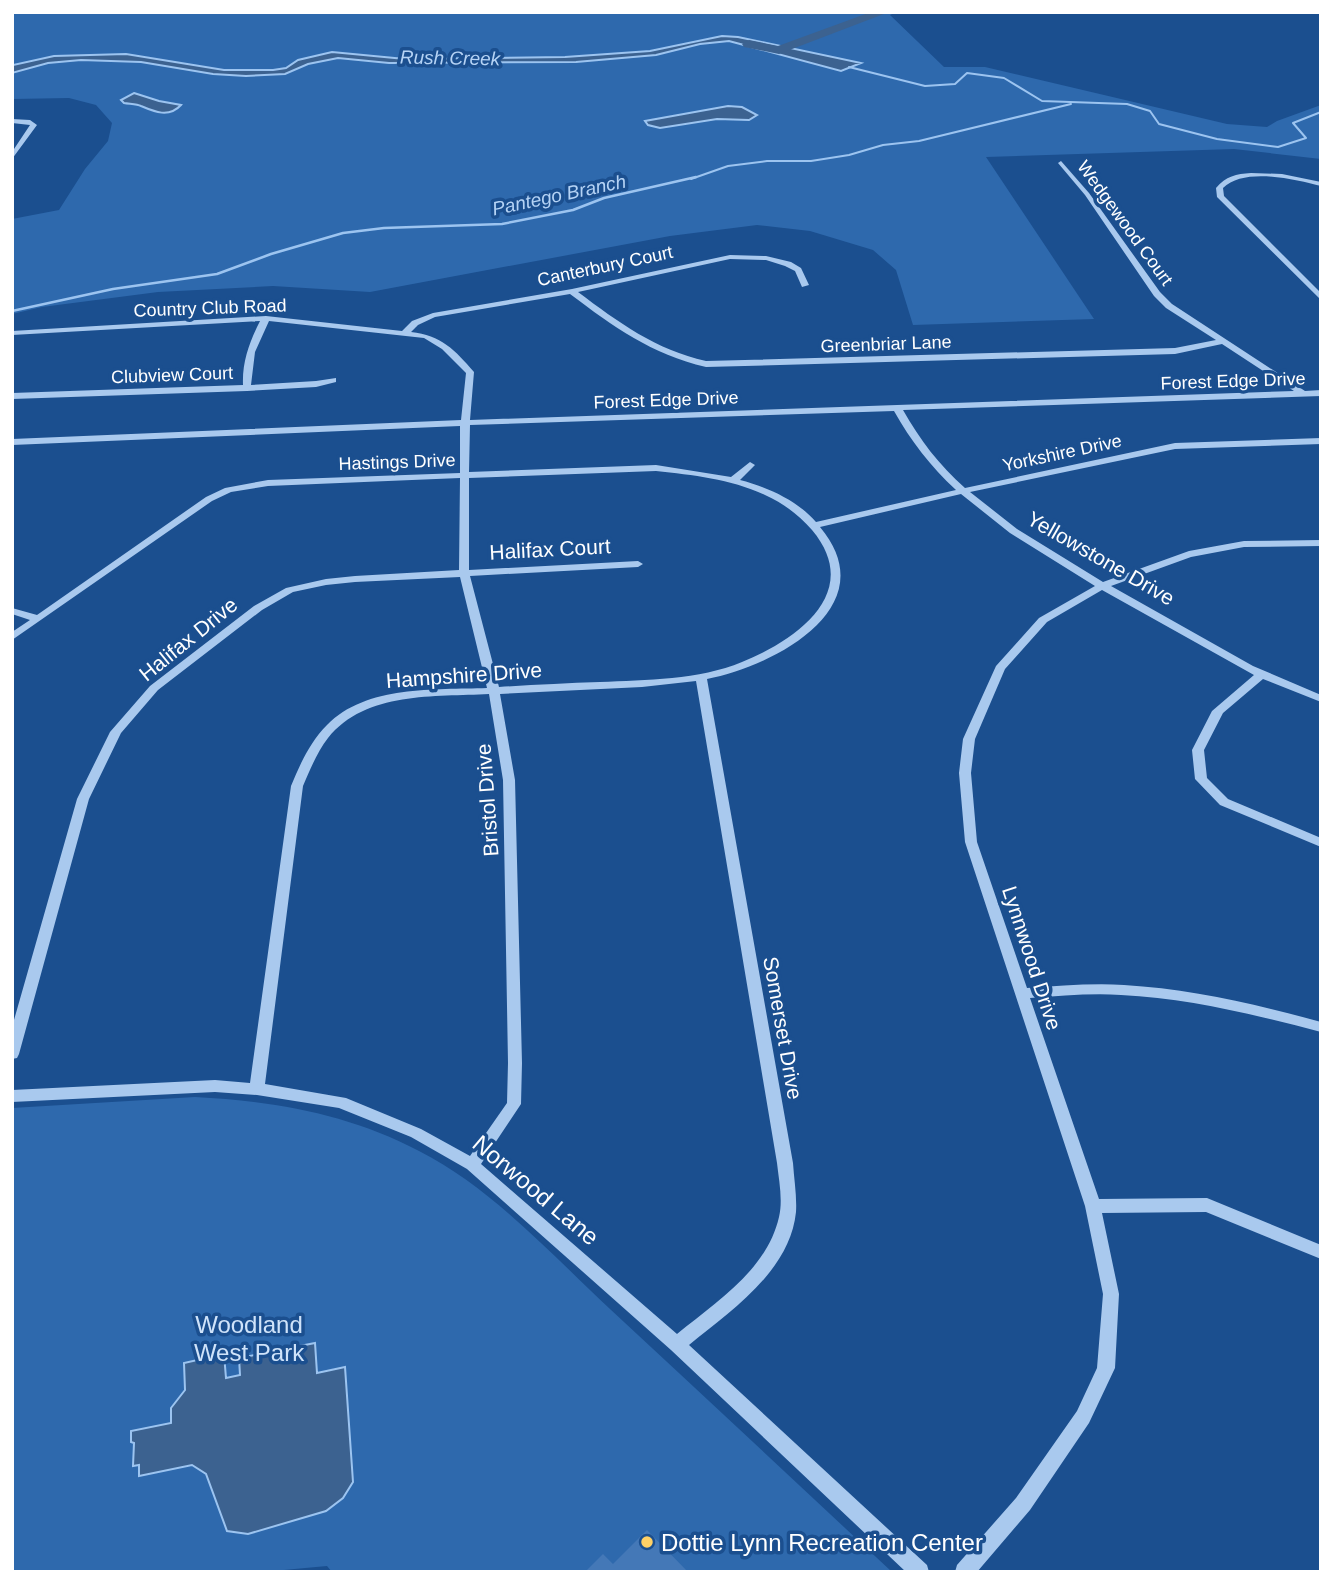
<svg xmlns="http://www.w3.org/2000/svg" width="1333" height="1584" viewBox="0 0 1333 1584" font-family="Helvetica,sans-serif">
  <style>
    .green { fill: #2e69ad }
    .water { fill: #3c6290; stroke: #9cc4f0; stroke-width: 2 }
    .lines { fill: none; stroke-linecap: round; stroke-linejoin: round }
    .stream-far1 { stroke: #9cc4f0; stroke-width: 2 }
    .stream { stroke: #9cc4f0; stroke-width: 2.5 }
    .river { fill: #3c6290; fill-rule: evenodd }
    .building { fill: #4478b7 }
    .minor { fill: #a9c9ee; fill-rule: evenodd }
    .poi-dot { fill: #ffd166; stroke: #1b4f8f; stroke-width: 2.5 }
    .labels { text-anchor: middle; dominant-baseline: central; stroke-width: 7; stroke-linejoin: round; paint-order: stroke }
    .far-street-label { font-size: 18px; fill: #fff; stroke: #1b4f8f }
    .far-water-label { font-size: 19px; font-style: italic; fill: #b5d3f5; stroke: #1b4f8f }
    .street-label { font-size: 21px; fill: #fff; stroke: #1b4f8f }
    .near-street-label { font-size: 24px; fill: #fff; stroke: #1b4f8f }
    .near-park-label { font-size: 24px; fill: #cfe3fa; stroke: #1b4f8f }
    .near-poi-label { font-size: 24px; fill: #fff; stroke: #1b4f8f; text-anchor: start }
  </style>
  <rect width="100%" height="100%" fill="#1b4f8f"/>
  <g class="green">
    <path d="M12,12H896L890,15L944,67H985L1227,124L1267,127L1277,121L1321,105V159L1234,149L986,157L1094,319L913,325L896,270L873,250L810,231L757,225L670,236L370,292L273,286L158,292L42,307L12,314V219L59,210L85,169L108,141L112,123L96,105L69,98L12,99Z"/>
    <path d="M195,1097C273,1101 349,1114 419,1151C492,1188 551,1254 610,1309C704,1396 798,1484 892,1572H332L327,1566L262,1572H12V1108Z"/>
  </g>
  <g class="water">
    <path d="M722,36L738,37L861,63L841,71L729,41L700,44L656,55L576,62L389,63L338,58L308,64L285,74L246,76L213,74L141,62L81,60L48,63L12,73L13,65L54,56L126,54L224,70H273L286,68L298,60L332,52L405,59L565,57L650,51Z"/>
    <path d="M134,93L159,101L181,105C169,118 155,112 141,106C137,104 129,104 124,103L121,100Z"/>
    <path d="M728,106L742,107L757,115L749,120L717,119L660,128L648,125L645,121Z"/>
    <path d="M315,1343L317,1373L345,1367L353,1482L343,1498L326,1511L248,1534L227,1531L206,1474L192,1465L139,1476V1465L133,1466L134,1443L131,1442V1431L171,1423V1408L185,1390L184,1363L224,1354L226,1378L240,1375L239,1358Z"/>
  </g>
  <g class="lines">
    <g class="stream-far1">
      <path d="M849,67L925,86L955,84L967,73L1004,78L1042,101L1127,104L1150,111L1159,124L1217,139L1278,147L1306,138L1293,123L1321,112"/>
      <path d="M691,179L728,166L767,161H811L849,155L883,145L919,141L1071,104"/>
    </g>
    <path class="stream" d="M12,311L113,289L217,274L271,254L343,233L384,228L502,224L573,210L604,198L696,177"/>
    <path class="river" d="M871,12H889L779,54L744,47L742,44L749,40L778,46Z"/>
  </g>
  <path class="building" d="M647,1530L688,1572H585L603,1554L613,1564Z"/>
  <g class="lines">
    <g class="minor">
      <path d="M12,119L30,120L37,125L12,159V152L30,125L12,123Z"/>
      <path d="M1061,161L1089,193L1160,292L1172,304L1305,391L1321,390V396L903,410C920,440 939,465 965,488L1175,443L1321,438V444L1175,449L970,492L1017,529L1103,582L1189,551L1244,541L1321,540V546L1244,547L1191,557L1111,586L1253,666L1321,695V702L1263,679L1223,713L1204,750L1207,778L1228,799L1321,838V847L1220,805L1195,779L1192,750L1212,711L1254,675L1102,590L1047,622L1005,669L975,739L971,773L977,842L1027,988C1059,986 1092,983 1124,985C1191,989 1256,1004 1321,1022V1032C1255,1015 1189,998 1121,995C1091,993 1061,996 1030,998L1099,1199L1207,1198L1321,1245V1259L1206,1212L1102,1213L1119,1294L1115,1368L1089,1423L1030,1510L977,1572H955L957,1565L1016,1498L1077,1411L1097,1368L1103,1294L1085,1206L965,842L959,773L963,739L996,666L1039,618L1095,586L1010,533L961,494L820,527C887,607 774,666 707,679L793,1163C794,1179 797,1196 796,1212C790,1271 731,1311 689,1345L927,1565L929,1572H906L671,1350L467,1169L411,1137L339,1108L257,1095L215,1092L12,1102V1090L215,1080L250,1083L291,786C300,764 310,742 327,725C366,685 435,690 487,688L460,577L355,582L326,585L293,592L262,610L158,690L121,733L89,799L19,1054L17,1058L12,1059V1027L77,799L110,732L150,686L254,606L286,588L326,579L355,576L459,570L460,478L268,486L231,492L212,501L12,640V632L30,620L12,614V608L37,615L206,497L225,488L268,480L460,473V426L12,445V439L461,420L466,373L442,349L424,338L269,321L255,352L251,385L316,381L336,378V382L316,387L247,391L12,399V393L243,385C242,361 250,341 260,321L12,335V331L266,316L402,331L412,321L433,313L572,289L730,255L766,256L791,262L801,268L809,285L802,287L795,271L785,266L766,260L730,259L578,292C618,322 656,350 706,361L1175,348L1216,340L1166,308L1154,296L1085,195L1058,163ZM570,294C614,327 651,354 706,367L1175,354L1222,344L1294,391L470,420L474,372C455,350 441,335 411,332L418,325L435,317ZM894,411C911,441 930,466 956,490L816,522C797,500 767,487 740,480L755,465L750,462L731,477L656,465L469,472L470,425ZM656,471C693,475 731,479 765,495C783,503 799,515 812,530C864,592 797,640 742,662C699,680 646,680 600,682C566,683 532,685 499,687L470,576L638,567L643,564L638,561L469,570V478ZM696,681L777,1163C779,1181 783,1200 779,1217C767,1270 716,1302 677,1334L481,1164L521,1104L522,1063L515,780L500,694L642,687ZM489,694L503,780L508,1063L507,1103L470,1156L421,1129L346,1098L265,1084L303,786C310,770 317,752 328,738C366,691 435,697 489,694Z"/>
      <path d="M1251,173L1282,174L1321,182V186C1294,179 1244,167 1223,188L1224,196L1321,293V300L1217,197L1216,188C1226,176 1236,174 1251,173Z"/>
    </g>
  </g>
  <circle class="poi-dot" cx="647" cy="1542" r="7"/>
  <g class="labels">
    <g class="far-street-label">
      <text transform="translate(1125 223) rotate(54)">Wedgewood Court</text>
      <text transform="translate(605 266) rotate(-12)">Canterbury Court</text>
      <text transform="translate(210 308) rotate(-2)">Country Club Road</text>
      <text transform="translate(886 344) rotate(-2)">Greenbriar Lane</text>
      <text transform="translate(172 375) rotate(-2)">Clubview Court</text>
      <text transform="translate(1233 381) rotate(-2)">Forest Edge Drive</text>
      <text transform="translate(666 400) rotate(-2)">Forest Edge Drive</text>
      <text transform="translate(1062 453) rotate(-12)">Yorkshire Drive</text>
      <text transform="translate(397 462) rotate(-2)">Hastings Drive</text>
    </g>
    <g class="far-water-label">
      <text transform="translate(450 58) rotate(1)">Rush Creek</text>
      <text transform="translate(559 195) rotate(-12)">Pantego Branch</text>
    </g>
    <g class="street-label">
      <text transform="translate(550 549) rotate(-3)">Halifax Court</text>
      <text transform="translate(1101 558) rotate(30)">Yellowstone Drive</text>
      <text transform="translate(188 639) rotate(-39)">Halifax Drive</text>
      <text transform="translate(464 675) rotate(-4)">Hampshire Drive</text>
      <text transform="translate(487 800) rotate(-94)">Bristol Drive</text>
      <text transform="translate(1032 958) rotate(72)">Lynnwood Drive</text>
      <text transform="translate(783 1028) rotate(80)">Somerset Drive</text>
    </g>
    <g class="near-street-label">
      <text transform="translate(536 1190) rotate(40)">Norwood Lane</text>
    </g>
    <g class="near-park-label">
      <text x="249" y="1324">Woodland<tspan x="249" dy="28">West Park</tspan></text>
    </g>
    <g class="near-poi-label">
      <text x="661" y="1542">Dottie Lynn Recreation Center</text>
    </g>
  </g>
  <rect width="1333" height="1584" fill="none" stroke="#ffffff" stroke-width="28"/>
</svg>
